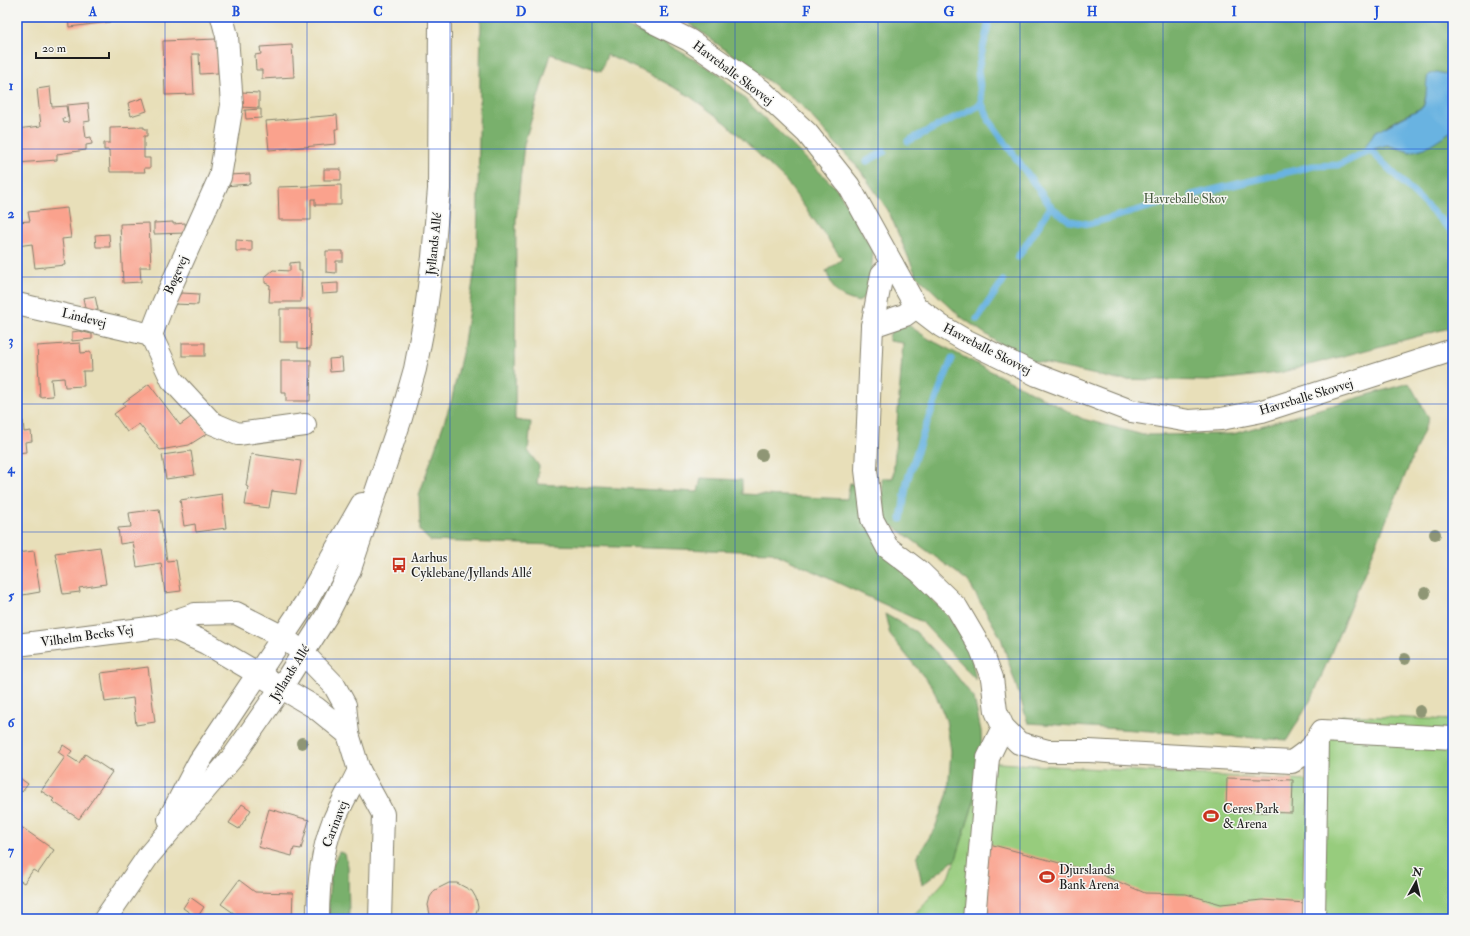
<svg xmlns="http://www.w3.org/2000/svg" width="1470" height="936" viewBox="0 0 1470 936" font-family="'IM FELL Double Pica',serif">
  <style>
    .green { fill: #97cc7d; stroke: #5a744c }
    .forest { fill: #79b06c; stroke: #4a6644 }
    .water { fill: #69b3e1; stroke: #42687e }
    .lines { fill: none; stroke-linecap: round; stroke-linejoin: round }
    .stream { stroke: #69b3e1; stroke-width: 7 }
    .building { fill: #faa28d }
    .minor-casing { stroke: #827e6a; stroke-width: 24 }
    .minor { stroke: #fff; stroke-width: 22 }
    .tree { fill: #8f9675 }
    .grid { fill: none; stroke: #1d4ed8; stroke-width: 1; stroke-opacity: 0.55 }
    .labels { text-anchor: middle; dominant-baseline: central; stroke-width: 3; stroke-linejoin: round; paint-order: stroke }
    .street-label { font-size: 13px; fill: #1c1c1c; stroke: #f6f6f2 }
    .park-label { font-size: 13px; fill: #475a3e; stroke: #f6f6f2 }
    .poi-label { font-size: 13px; fill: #1c1c1c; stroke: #f6f6f2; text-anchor: start }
    .neatline { fill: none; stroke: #1d4ed8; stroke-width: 1.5 }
    .grid-label { font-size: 13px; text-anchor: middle; font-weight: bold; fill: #1d4ed8 }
  </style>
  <rect width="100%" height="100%" fill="#f6f6f2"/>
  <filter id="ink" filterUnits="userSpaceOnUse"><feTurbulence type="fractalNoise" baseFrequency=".025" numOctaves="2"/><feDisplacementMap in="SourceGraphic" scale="8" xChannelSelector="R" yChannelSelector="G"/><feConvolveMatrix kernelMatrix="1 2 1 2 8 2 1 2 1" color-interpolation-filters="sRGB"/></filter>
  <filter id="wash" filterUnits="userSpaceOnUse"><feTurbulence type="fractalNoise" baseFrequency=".012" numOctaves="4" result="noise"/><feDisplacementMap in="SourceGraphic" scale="16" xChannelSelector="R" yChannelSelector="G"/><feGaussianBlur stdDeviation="0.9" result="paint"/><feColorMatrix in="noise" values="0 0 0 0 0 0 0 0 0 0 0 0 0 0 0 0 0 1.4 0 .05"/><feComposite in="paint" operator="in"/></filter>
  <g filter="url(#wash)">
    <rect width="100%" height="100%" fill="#e8dfb9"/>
    <path class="green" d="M1342,715L1453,720V919H913V916L950,875L975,799L982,762L1308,781Z"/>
    <g class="forest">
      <path d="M481,17H598L655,37L719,74L837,189L873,251L870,290L859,302C835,296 835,292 826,271L842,259L786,181L726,123L688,95L649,74L607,55L601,71L551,54L524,144L516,220L515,420L531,422L528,451L539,466L537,484L698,492L701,478L742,480V494L847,499L850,483L862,487L901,570L946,613L969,646L976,680L922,622L772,552L430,541L420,531L419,495L451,402L463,349L477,254Z"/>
      <path d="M680,17H1453V78L1445,74L1426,95L1423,107L1387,125L1370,150L1387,145L1410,152L1453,129V327L1279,373L1208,381L1114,379L1020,358L961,317L916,275L888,210L860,170L800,104Z"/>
      <path d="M908,325L929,339L1083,419L1143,435L1233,434L1409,383L1429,418L1313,696L1287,740L1028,723L1001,638L968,581L884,519L882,478H893L903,343L889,341C888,329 898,327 908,325Z"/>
      <path d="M885,614L916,632L944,660L974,698L981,731L982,762L975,798L956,859L922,885L917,857L935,828L948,793L951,751L946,720L933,688L890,635Z"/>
      <path d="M339,852L345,854L348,866L349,919H327L331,868Z"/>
    </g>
    <path class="water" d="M1436,72L1445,74L1453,78V129L1450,132L1425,148L1410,152L1387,145L1370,150L1365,147L1374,133L1423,107C1428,97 1425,86 1428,75Z"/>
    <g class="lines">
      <g class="stream">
        <path d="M988,26L978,70L982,104L989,120L1051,207L1070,221L1089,224L1167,202"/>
        <path d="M908,141L982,104"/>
        <path d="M867,161L884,152"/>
        <path d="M1192,195L1313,166L1339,165L1370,150L1453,232"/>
        <path d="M1018,257L1051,207"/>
        <path d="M977,319L1003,281"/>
        <path d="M901,519L907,481L926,425L952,359"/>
      </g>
    </g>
    <g id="blocks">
      <g class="building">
        <path d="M68,17H109L110,22L69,27Z"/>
        <path d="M217,39L218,73L200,74L199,54H192L194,94L165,95L163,41Z"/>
        <path d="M292,45L294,77L262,79V70H256L255,55L261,54L260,47Z"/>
        <path d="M50,87L52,107L66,106L68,117L63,118L64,123L69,122L67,105L88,103L90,121L84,122L86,138L91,137L92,144L86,145V150L57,154V160L17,163V129L41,126L37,89Z"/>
        <path d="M241,92L259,93V108L240,107Z"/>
        <path d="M143,98L147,111L131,116L128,103Z"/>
        <path d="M261,109V118L246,119L245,110Z"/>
        <path d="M337,115L338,129H335L336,144L269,150L266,121Z"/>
        <path d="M144,127V129H147V136H144V158H150V168H144L145,172H110L109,150H104V143H110V128Z"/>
        <rect x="324" y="169" width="17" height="11"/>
        <path d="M250,174V184L224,186L228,175Z"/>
        <path d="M341,185V205H315V199H311V220H279L278,187Z"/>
        <path d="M67,208L71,238L62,239L65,265L35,268L32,244L17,246V222L30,221L28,212Z"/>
        <path d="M173,222V224L185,223L186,233L154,234V223Z"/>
        <path d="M149,223L151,267H140L141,282L123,283L120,224Z"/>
        <path d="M109,234L110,247H96L95,235Z"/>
        <path d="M236,240L252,241V251H236Z"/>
        <path d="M326,251H343V261H336V273L326,272Z"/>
        <path d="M299,262V271H302L301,302H269L270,285L265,283V277L273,270L290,271V263Z"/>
        <path d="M338,283V293L322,294L321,284Z"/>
        <path d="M181,293L199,294L198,305L174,304Z"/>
        <path d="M95,296L98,310L86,312L83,298Z"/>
        <path d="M280,309H311L310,349L298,348V342H280Z"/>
        <path d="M79,331L92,334V339L72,341V332Z"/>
        <path d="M80,343L81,353L91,352L92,371H83L84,386L65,387L64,378L51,379L53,396L40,397L37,346Z"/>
        <rect x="182" y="343" width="23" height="13"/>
        <path d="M342,358L343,371L330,372L329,359Z"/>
        <path d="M281,360H311L310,401H286V393H281Z"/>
        <path d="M149,384L180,425L194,415L208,433L189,445L160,450L139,424L127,432L114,414L125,406L123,403Z"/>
        <path d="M17,421H23L24,432L31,431L32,441L25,442L26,452L17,453Z"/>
        <path d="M191,451L195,475L166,479L162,455Z"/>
        <path d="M251,454L301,461L296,494L272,491L269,508L245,505L248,487L246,486Z"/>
        <path d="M222,494L226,528L196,532L195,524L184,526L180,500Z"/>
        <path d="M159,509L167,561L176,560L181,591L165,593L161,563L137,567L133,542L120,544L118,528L131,527L129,513Z"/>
        <path d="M100,547L106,584L79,588L80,592L63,594L55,553Z"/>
        <path d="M34,551L40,592L17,596V553Z"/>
        <path d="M148,667L155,722L136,725L133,698L105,702L101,673Z"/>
        <path d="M63,745L72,751L68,756L79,763L85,754L112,772L79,819L52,801L54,799L41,791L65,757L58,752Z"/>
        <path d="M17,776L28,784L22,792L17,788Z"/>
        <path d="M1227,778L1293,780L1292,813L1226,811Z"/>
        <path d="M242,804L251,810L239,829L229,823Z"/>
        <path d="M269,809L309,820L301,849L294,848L292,856L258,847Z"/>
        <path d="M17,824L54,850L38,873L33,870L24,883L17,879Z"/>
        <path d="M986,843L1100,874L1145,893L1186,894L1221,904L1262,900L1306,903L1305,919H983Z"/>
        <path d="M239,880L255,892L293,893L292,919H235V914L221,904Z"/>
        <path d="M449,883H457L472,891L476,898L478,907L474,919H431L428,905L430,897L435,890Z"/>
        <path d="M190,897L204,907L197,918L183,908Z"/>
      </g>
    </g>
  </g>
  <g filter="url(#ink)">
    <use href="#blocks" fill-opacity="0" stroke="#827e6a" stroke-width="1"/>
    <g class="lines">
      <defs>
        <g id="minor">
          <path d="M222,17L227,36L232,105L220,177L163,304L151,335L172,380L212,423L238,434L305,425"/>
          <path d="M643,17L689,40L761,90L807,133L849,186L916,307L941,326L963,339L1037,375L1131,411L1189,421L1221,419L1262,411L1453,350"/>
          <path d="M892,264L882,274L872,326L866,470L872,519L887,547L920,572L957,608L981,649L992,678L996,711L1003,727L1019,743L1048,751H1089L1292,762L1311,748L1322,731L1453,738"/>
          <path d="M17,304L151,335"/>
          <path d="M872,326L905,315L916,307"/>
          <path d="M157,627L177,630L206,643L316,708L348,734"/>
          <path d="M17,645L157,627L195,614L236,613L283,637L303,653L334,685L345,705L348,734L359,770L383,814L380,919"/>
          <path d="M169,819L199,762L306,602L362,504"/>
          <path d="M105,919L149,855L233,757L281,688L327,615L349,572L401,418L415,369L425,317L433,257L439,189L440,17"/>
          <path d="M318,919C318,886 321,853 333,822C341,804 351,787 359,770"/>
          <path d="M974,919L988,758L1003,727"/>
          <path d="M1314,919L1317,739"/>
        </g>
      </defs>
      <use href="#minor" class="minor-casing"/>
      <use href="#minor" class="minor"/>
    </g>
    <g class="tree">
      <circle cx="762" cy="455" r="6"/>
      <circle cx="1435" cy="534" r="6"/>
      <circle cx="1425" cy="593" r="6"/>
      <circle cx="1405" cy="659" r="6"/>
      <circle cx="1420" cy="711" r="6"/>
      <circle cx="302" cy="743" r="6"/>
    </g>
  </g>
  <path class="grid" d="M165,17V919M307,17V919M450,17V919M592,17V919M735,17V919M878,17V919M1020,17V919M1163,17V919M1305,17V919M17,149H1453M17,277H1453M17,404H1453M17,532H1453M17,659H1453M17,787H1453"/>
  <defs>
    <symbol id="bus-bare" viewBox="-9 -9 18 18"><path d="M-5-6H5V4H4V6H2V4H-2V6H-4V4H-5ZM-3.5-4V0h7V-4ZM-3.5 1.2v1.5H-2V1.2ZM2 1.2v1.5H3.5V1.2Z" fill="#c8321e" stroke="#f6f6f2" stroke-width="2.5" paint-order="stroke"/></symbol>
    <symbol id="stadium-bare" viewBox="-9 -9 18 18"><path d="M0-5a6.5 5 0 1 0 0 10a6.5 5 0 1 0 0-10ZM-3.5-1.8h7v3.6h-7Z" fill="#c8321e" stroke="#f6f6f2" stroke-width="2.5" paint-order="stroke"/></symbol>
  </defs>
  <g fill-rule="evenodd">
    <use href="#bus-bare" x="388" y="554" width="22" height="22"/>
    <use href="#stadium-bare" x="1200" y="805" width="22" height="22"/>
    <use href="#stadium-bare" x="1036" y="866" width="22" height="22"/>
  </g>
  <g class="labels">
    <g class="street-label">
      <text transform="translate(733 73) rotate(37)">Havreballe Skovvej</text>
      <text transform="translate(434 244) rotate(-84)">Jyllands Allé</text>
      <text transform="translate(176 275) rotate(-66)">Bøgevej</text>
      <text transform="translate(84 318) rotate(14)">Lindevej</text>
      <text transform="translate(987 349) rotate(27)">Havreballe Skovvej</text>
      <text transform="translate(1306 397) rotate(-17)">Havreballe Skovvej</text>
      <text transform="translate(87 636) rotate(-8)">Vilhelm Becks Vej</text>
      <text transform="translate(290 673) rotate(-58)">Jyllands Allé</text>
      <text transform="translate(335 824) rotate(-69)">Carinavej</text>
    </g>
    <g class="park-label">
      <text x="1185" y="199">Havreballe Skov</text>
    </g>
    <g class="poi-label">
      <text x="411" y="558">Aarhus<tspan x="411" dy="15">Cyklebane/Jyllands Allé</tspan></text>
      <text x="1223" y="809">Ceres Park<tspan x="1223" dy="15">&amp; Arena</tspan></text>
      <text x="1059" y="870">Djurslands<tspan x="1059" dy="15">Bank Arena</tspan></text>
    </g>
  </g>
  <rect width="1470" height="936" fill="none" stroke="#f6f6f2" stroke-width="44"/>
  <g transform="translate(1416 882) rotate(8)" stroke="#f6f6f2" stroke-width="3" paint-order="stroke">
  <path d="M0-3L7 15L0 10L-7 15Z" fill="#1c1c1c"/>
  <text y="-6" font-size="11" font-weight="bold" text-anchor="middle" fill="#1c1c1c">N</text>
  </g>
  <path d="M36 52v6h73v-6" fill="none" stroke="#1c1c1c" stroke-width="2"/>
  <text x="42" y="52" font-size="12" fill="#1c1c1c" stroke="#f6f6f2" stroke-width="3" paint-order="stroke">20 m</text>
  <rect x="22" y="22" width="1426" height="892" class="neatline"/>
  <g class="grid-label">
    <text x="93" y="16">A</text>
    <text x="236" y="16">B</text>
    <text x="378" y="16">C</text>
    <text x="521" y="16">D</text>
    <text x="664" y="16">E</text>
    <text x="806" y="16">F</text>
    <text x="949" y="16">G</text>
    <text x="1092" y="16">H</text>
    <text x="1234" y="16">I</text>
    <text x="1377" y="16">J</text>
    <text x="11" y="90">1</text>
    <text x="11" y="218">2</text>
    <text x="11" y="345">3</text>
    <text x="11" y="473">4</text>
    <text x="11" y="600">5</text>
    <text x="11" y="727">6</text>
    <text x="11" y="855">7</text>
  </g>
</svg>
